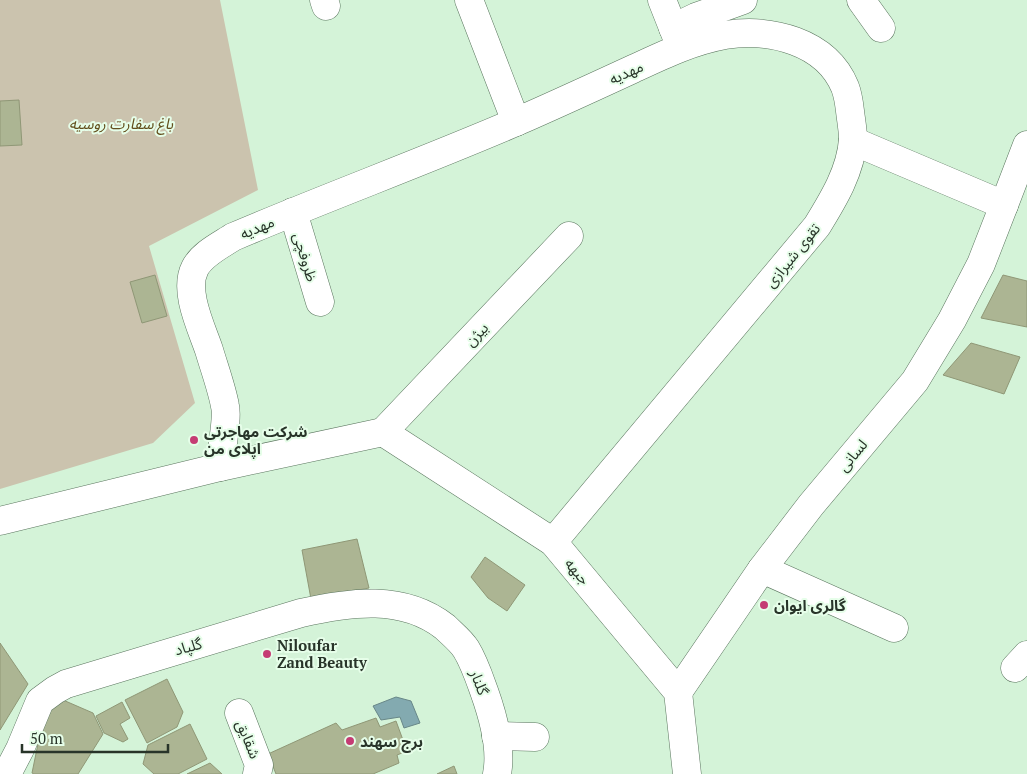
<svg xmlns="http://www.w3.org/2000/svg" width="1027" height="774" viewBox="0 0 1027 774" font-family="'PT Serif','Noto Sans Arabic',serif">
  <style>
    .green { fill: #cbc3ae }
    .water { fill: #83aab0; stroke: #688788 }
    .building { fill: #acb593; stroke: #8f9776 }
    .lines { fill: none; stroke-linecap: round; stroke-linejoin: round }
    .minor-casing { stroke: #5a755e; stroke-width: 29 }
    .minor { stroke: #fff; stroke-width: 28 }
    .poi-dot { fill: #c53c74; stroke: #e6fee9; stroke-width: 2 }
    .labels { text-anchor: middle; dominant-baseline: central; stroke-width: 4; stroke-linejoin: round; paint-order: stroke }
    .street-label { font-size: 15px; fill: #283429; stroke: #e6fee9 }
    .park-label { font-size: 15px; font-style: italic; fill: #624f1c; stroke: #e6fee9 }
    .poi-label { font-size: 15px; font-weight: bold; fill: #283429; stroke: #e6fee9; text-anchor: start }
  </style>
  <rect width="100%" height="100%" fill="#d4f3d8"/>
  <path class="green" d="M0,0H220L258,190L149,246L195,403L153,443L0,489Z"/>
  <path class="water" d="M396,697L411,701L420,723L404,728L400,717L381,720L373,706Z"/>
  <g class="building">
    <path d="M19,100L22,145L0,146V101Z"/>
    <path d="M155,275L167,316L142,323L130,282Z"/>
    <path d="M1003,275L1027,281V327L981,318Z"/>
    <path d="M971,343L1020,357L1004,394L943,375Z"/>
    <path d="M357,539L369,588L311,599L302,550Z"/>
    <path d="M485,557L525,585L507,611L488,598L471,577Z"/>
    <path d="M0,643L28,684L0,730Z"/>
    <path d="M167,679L183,712L177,727L147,743L125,700Z"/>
    <path d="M63,700L93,713L103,734L78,774H34L32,773L46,705Z"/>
    <path d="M122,702L130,718L120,724L128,739L123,742L104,733L96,716Z"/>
    <path d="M376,718L380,727L396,721L407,751L397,755L399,763L373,774H276L268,754L336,723L342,730Z"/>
    <path d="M190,724L207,759L178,774H154L143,764L148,745Z"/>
    <path d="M210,763L222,774H187Z"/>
    <path d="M454,766L457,774H437Z"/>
  </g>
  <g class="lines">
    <defs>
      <g id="minor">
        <path d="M324,0L326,6"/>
        <path d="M469,0L516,122"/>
        <path d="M662,0L679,43"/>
        <path d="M861,0L881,28"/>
        <path d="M673,28L696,17L743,0"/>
        <path d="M1004,205L1027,145"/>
        <path d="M293,212L320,302"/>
        <path d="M383,432L553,542L678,692L687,774"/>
        <path d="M383,432L569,236"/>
        <path d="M220,467C221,453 228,417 225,406C222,389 214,367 209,350C202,329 183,291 195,268C202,254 221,245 233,237C327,197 423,162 516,122C555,105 594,87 633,69C663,55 692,41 725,35C770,28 826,41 845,87C848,95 849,102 850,111C851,120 853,130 853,139C851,171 833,200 817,226L553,542"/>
        <path d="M0,521L220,467L383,432"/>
        <path d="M762,569L894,628"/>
        <path d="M1015,668L1027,655"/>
        <path d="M678,692L762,569L811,505L915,381L952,320L981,264L1004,205L853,141"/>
        <path d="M239,713L259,765L257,774"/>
        <path d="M496,736L535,737"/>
        <path d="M7,774L20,749L40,701L55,690L66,684L301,613C350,602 403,594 445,627C452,634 461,641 466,649C474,662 479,677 484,691C493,716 502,748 497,774"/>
      </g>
    </defs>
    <use href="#minor" class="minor-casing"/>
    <use href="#minor" class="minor"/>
  </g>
  <g class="poi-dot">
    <circle cx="194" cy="440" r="5"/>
    <circle cx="764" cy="605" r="5"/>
    <circle cx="267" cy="654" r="5"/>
    <circle cx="350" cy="741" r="5"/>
  </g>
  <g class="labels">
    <g class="street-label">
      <text transform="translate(626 72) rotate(-24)">مهدیه</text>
      <text transform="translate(257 227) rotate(-23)">مهدیه</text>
      <text transform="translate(792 255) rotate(-51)">تقوی شیرازی</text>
      <text transform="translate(306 257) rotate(73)">ظروفچی</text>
      <text transform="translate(476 334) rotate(-47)">بیژن</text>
      <text transform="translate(852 455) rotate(-50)">لسانی</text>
      <text transform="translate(578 571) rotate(50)">جبهه</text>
      <text transform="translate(188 646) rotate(-16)">گلپاد</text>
      <text transform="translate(480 682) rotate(69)">گلنار</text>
      <text transform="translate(249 739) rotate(68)">شقایق</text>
    </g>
    <g class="park-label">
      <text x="121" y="123">باغ سفارت روسیه</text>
    </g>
    <g class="poi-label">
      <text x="204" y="431">شرکت مهاجرتی<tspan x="204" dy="17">اپلای من</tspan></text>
      <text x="774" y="605">گالری ایوان</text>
      <text x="277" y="645">Niloufar<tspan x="277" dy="17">Zand Beauty</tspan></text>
      <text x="360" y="741">برج سهند</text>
    </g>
  </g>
  <path d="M22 744v8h146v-8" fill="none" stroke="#283429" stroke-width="2.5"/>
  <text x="30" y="744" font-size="15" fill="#283429" stroke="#e6fee9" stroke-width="4" paint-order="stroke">50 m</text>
</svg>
